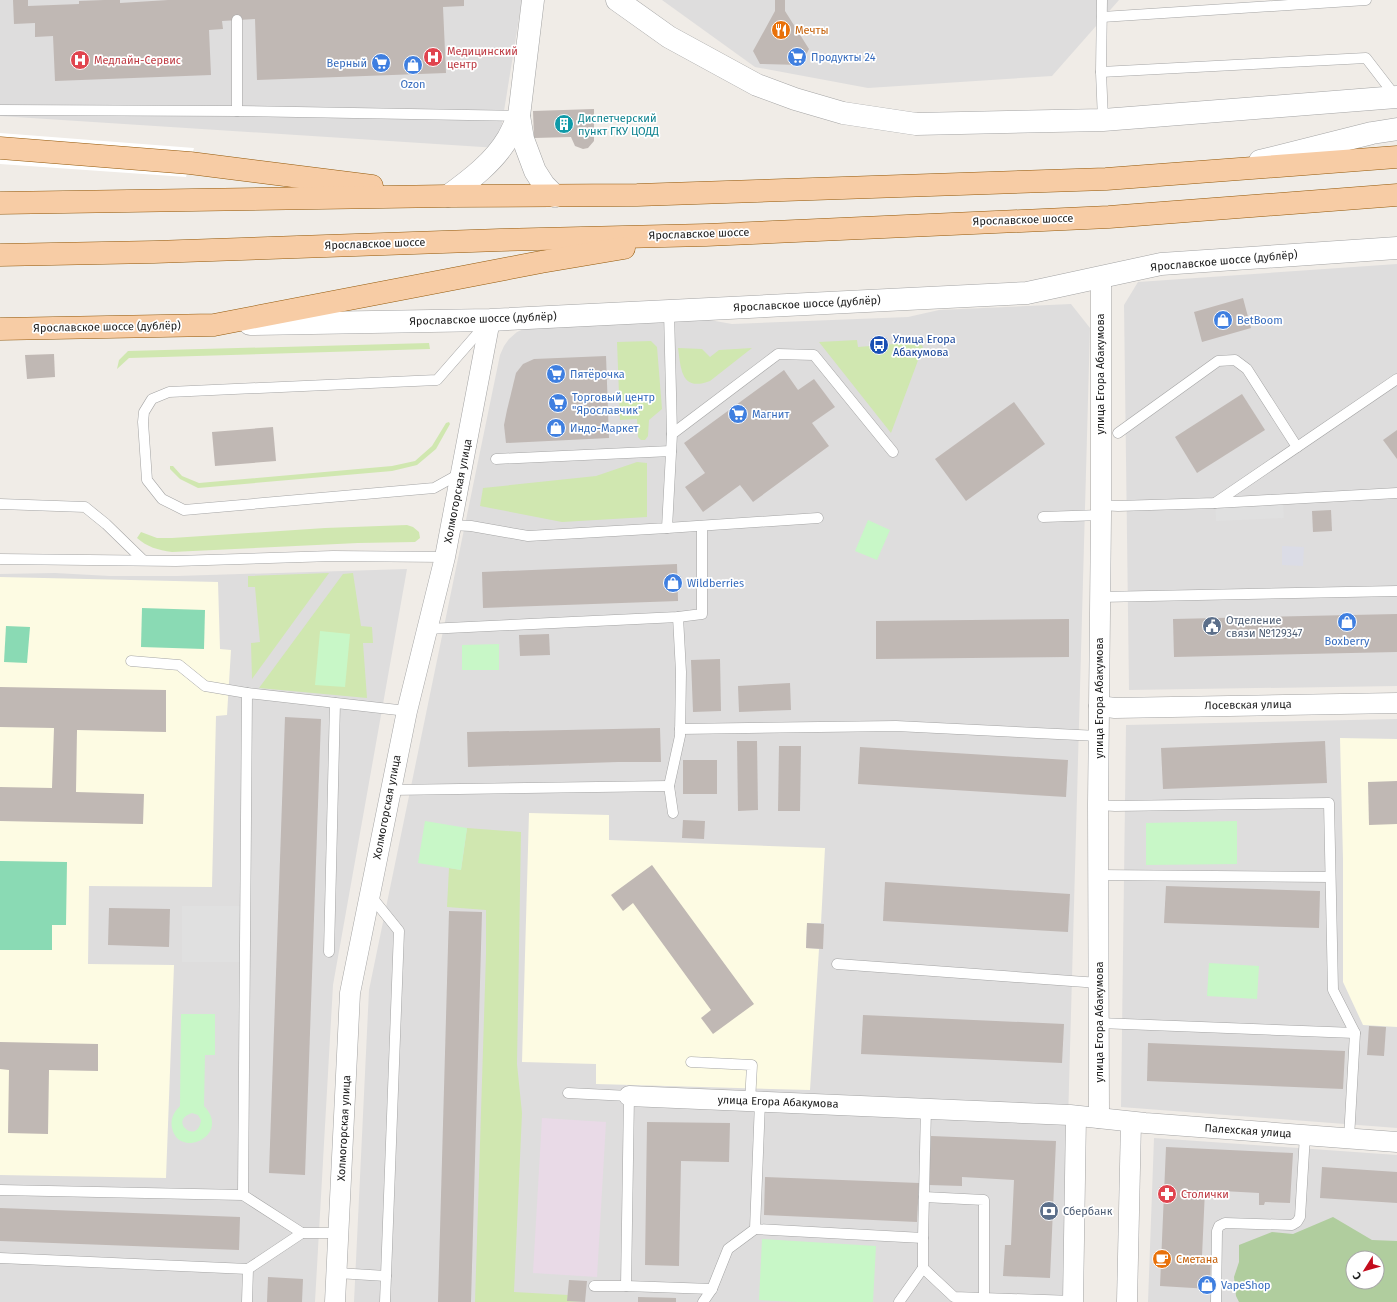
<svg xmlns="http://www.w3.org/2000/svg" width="1397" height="1302" viewBox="0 0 1397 1302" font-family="'Fira Sans',sans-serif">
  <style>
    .residential { fill: #dedddd; fill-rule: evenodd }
    .industrial { fill: #e9dae7 }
    .education { fill: #fdfbe3 }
    .grass { fill: #d0e7b0 }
    .forest { fill: #b0cd9e; fill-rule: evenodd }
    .park { fill: #c8f7c7; fill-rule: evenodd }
    .pitch { fill: #8adab4 }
    .parking { fill: #e0e0e0 }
    .plaza { fill: #dbdce6 }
    .pier { fill: #fff }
    .building { fill: #c0b8b4 }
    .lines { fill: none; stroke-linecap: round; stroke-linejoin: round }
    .service-casing { stroke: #a4a4a4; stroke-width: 11 }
    .minor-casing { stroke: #a4a4a4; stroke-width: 21 }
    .tertiary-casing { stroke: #a4a4a4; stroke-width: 23 }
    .primary-casing { stroke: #935809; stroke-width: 23 }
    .service { stroke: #fff; stroke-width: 10 }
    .minor { stroke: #fff; stroke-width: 20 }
    .tertiary { stroke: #fff; stroke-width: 22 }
    .primary { stroke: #f7cca5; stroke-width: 22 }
    .labels { text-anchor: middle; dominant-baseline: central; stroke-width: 3.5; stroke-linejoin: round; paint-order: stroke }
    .food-label { font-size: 11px; fill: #c56008; stroke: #fff; text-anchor: start }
    .health-label { font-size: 11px; fill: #be3a42; stroke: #fff; text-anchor: start }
    .shop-label { font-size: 11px; fill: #366cbe; stroke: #fff; text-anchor: start }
    .culture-label { font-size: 11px; fill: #0d838f; stroke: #fff; text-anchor: start }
    .street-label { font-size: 11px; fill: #202020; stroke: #fff }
    .transit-label { font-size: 11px; fill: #164399; stroke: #fff; text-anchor: start }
    .service-label { font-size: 11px; fill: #4e5e75; stroke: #fff; text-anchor: start }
  </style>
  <rect width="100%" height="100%" fill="#f0ece7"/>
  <g class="residential">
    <path d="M0,0H522L498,148L0,116Z"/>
    <path d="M662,0H1119L1052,76L868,88L755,67Z"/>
    <path d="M1397,264V686L1129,690L1124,305L1138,282Z"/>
    <path d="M1071,304L1090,328L1063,1302H354L369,990L500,355L504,346L509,339L517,332L526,328L704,319L732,324L908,317L939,310Z"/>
    <path d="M407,569L333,985L315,1302H0V574L55,573L110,576H177Z"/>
    <path d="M1397,719V1128L1121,1107L1126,725Z"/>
    <path d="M1154,1138L1397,1155V1302H1148ZM1353,1258H1377V1282H1353Z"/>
  </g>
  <path class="industrial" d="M542,1118L606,1122L597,1277L533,1273Z"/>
  <g class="education">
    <path d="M0,577L218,582L220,649L231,650L227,715L216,716L212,887L89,886L88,964L174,965L166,1178L0,1175Z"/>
    <path d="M1340,738L1397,739V1027L1363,1025L1343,982V859Z"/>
    <path d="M529,813L609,815V840L825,848L821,923H807L806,948L819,949L810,1090L596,1084V1064L522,1062Z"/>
  </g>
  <g class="grass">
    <path d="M857,340L858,347L919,342L923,347L891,433L819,342Z"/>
    <path d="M651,341L657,347L662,409L649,420L648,436L645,440H641L638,437L637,419L620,420L617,342Z"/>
    <path d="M429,343L430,349L129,358L117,369L119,360L128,351Z"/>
    <path d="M678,348L702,349L710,357L719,350L752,348L710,381C681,392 681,369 678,348Z"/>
    <path d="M449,422L450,424L436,449L417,465L392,471L198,488L180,479L170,469V466H173L182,476L199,483L392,466L415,461L432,446L446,423Z"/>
    <path d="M637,462L647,463V517L562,522L480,506L483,488L596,476Z"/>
    <path d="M407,525L413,527L419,532L420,538L415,542L358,543L172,552C158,550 147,547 137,538L141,532L157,538H172L325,528Z"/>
    <path d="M329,573L252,679L251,643L260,642L255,587H248V576Z"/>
    <path d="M353,573L361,626L372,627L373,643H363L367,698L259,688L343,574Z"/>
    <path d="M467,828L521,832L517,1064L522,1113L514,1292L568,1295L567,1301L585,1302H475L486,954V910L447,907L449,868L461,870Z"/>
  </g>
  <path class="forest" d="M1333,1217L1372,1240L1397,1241V1302H1239L1236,1296L1234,1277L1239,1262V1245L1272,1232L1293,1234ZM1353,1258H1377V1282H1353Z"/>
  <g class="park">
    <path d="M868,520L890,530L877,560L855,551Z"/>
    <path d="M320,631L350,634L345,687L315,685Z"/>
    <path d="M499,644V670H462V645Z"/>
    <path d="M425,821L467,828L461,870L418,863Z"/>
    <path d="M1237,821V864L1146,865V823Z"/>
    <path d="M1209,963L1259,966L1257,999L1207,996Z"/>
    <path d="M181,1014H215V1055H205L204,1106C232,1135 179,1160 172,1128C170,1119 174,1112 180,1106ZM192,1113L198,1115L201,1120C198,1146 167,1121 192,1113Z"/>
    <path d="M762,1239L876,1246L873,1302H798L759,1300Z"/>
  </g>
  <g class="pitch">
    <path d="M142,608L205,610L204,649L141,647Z"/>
    <path d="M6,626L30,627L27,663L4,662Z"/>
    <path d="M0,861L67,862L66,925H52V950H0Z"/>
  </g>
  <g class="parking">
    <path d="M1283,500L1284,518L1216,521L1215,503Z"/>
    <path d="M182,906H246L245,962H182Z"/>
  </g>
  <path class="plaza" d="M1282,546L1304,547L1303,566L1282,565Z"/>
  <path class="pier" d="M0,133L194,148L186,177L0,164Z"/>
  <g class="building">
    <path d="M13,0H28V6L79,4V1L104,0H120V3L168,0H464V6L443,7L446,73L257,80L255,19L222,21L223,29L209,30L211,75L55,81L53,36L35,37V23L14,24Z"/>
    <path d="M775,0H785V11L809,49L801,65L760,64L753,51L775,11Z"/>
    <path d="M594,109V141L588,148L583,149L575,146L571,137L534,138L533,111Z"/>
    <path d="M1243,298L1251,328L1202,342L1194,312Z"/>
    <path d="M54,354L55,377L27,379L25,355Z"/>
    <path d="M606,356L609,438L506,443L504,425L507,410L516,373L523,364L534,359Z"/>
    <path d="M784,370L798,390L814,379L835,407L812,423L829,446L753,502L740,485L703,512L685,487L705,473L684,443Z"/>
    <path d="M1242,394L1265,430L1197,473L1175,437Z"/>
    <path d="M1014,402L1045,444L966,501L935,459Z"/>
    <path d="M273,427L276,461L215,466L212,432Z"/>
    <path d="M1397,430V459L1383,440Z"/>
    <path d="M1331,510L1332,531L1313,532L1312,511Z"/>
    <path d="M677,564L678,601L483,608L482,572Z"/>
    <path d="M1397,614V652L1174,657L1173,619Z"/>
    <path d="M1069,619V657L876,659V621Z"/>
    <path d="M549,634L550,655L520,656L519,635Z"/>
    <path d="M720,659L721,711L693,712L691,660Z"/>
    <path d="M790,683L791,710L739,712L738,686Z"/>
    <path d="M0,687L166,690V732L77,730L76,792L144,794L143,824L0,821V787L52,788L54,728L0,727Z"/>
    <path d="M285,717L321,719L305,1175L269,1173Z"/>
    <path d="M660,728L661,762H618L468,767L467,732Z"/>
    <path d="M737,741H757L758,810L738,811Z"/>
    <path d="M1325,741L1327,783L1163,789L1161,748Z"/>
    <path d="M779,746H801L800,811H778Z"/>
    <path d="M860,747L1068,760L1066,797L858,784Z"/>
    <rect x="683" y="760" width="34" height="34"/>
    <path d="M1397,781V824L1369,825L1368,782Z"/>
    <path d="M683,820L705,821L704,839L682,838Z"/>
    <path d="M652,865L754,1004L713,1034L701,1018L711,1010L633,903L623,911L611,895Z"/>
    <path d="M885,882L1070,894L1068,932L883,921Z"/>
    <path d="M1166,886L1320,891L1319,928L1164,923Z"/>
    <path d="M109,908L170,909L169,947L108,945Z"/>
    <path d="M449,911L482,912L471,1302H438Z"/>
    <path d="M807,923L824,924L823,949L806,948Z"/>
    <path d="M863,1015L1064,1024L1062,1063L861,1054Z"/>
    <path d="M1369,1026L1386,1027L1384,1056L1367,1055Z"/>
    <path d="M0,1042L98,1044V1071L49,1070L48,1134L8,1133L9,1070L0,1069Z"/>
    <path d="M1148,1043L1345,1051L1343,1089L1147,1081Z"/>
    <path d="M647,1122L730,1123L729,1162L681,1161L679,1266L645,1265Z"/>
    <path d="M931,1136L1056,1141L1050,1278L1003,1276L1005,1245H1011L1014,1180L962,1177V1186L929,1185Z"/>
    <path d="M1166,1147L1293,1153L1290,1203L1265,1202L1264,1205H1259V1193L1205,1190L1202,1256H1211L1210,1289L1160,1286Z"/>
    <path d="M1322,1167L1397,1172V1203L1320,1198Z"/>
    <path d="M765,1177L919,1183L917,1222L764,1215Z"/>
    <path d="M0,1208L240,1217L239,1250L0,1241Z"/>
    <path d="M268,1277L303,1279L302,1302H267Z"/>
    <path d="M569,1280L587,1281L585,1302L567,1301Z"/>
    <path d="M638,1297L676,1298V1302H638Z"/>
  </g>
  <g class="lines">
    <defs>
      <g id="service">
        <path d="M1102,0L1101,72L1103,120"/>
        <path d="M1102,17L1366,0"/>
        <path d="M237,20V111"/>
        <path d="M1101,72L1366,58L1396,97"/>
        <path d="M0,110L237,111L519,116"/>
        <path d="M669,311L672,434"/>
        <path d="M1118,433L1218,361L1235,360L1247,369L1297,447"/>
        <path d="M496,459L671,451"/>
        <path d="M461,473L434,488L184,510L162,499L147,480L143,422L144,412L152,399L169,392L437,380L485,325"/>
        <path d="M1215,503L1397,379"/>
        <path d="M0,504L85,507L106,524L143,560"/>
        <path d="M1100,505L1118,506L1215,503L1397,493"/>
        <path d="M1043,517L1101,515"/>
        <path d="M451,525L471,526L528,536L667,528L672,434L778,354L814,355L893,452"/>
        <path d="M667,528L818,518"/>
        <path d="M0,559L176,561L333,556L445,557"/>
        <path d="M1100,597L1397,591"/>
        <path d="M427,629L678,617L702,614V526"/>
        <path d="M131,661L179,665L205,686L247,693"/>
        <path d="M680,729L896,726L1099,736"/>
        <path d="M391,790L669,786"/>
        <path d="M1098,805L1115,806L1329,803L1333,990L1355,1033L1349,1138"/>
        <path d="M673,813L669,786L680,736L681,672L678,617"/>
        <path d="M1098,875L1330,877"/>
        <path d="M370,895L399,931L385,1302"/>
        <path d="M329,952L335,703"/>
        <path d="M837,964L1099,983"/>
        <path d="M1099,1023L1355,1033"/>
        <path d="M691,1062L752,1065L750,1102"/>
        <path d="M568,1093L629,1096L626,1286"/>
        <path d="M760,1102L755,1229L923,1238L926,1108"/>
        <path d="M0,1190L243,1195L302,1233H339"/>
        <path d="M243,1195L247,693L407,711"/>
        <path d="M924,1197L984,1200V1298"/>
        <path d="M923,1238V1268L954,1297L1073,1301"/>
        <path d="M0,1258L248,1269L302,1233"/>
        <path d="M337,1273L386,1276"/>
        <path d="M594,1286H626L712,1289"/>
        <path d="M247,1302L248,1269"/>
        <path d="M703,1302L712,1289L728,1249L755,1229"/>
        <path d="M899,1302L923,1268"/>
        <path d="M1216,1302L1217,1231L1219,1226L1225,1223L1292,1225L1297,1222L1300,1217L1305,1135"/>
      </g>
      <g id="minor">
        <path d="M1099,706L1115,708L1397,703"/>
        <path d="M629,1096L1070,1115L1145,1123L1397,1142"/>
        <path d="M1099,1118L1098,805L1101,515V277"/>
        <path d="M335,1302L350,993L407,711L445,557L490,320"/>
        <path d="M1073,1302L1076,1116"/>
        <path d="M1127,1302L1131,1122"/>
      </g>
      <g id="tertiary">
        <path d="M533,0L519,116L523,139L535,171L544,185L555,196"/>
        <path d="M617,0L669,37L757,85L795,99L843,113L916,124L1103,120L1397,97"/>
        <path d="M1260,161L1372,133L1397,129"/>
        <path d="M448,196C470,180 494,162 508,138C512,131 515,123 519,116"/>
        <path d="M250,324L490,320L1027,293L1161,264L1397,248"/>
      </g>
      <g id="primary">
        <path d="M0,148L190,163L372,186"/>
        <path d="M0,203L448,196L637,195L1106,179L1397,157"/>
        <path d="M0,255L154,252L500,240L706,235L1109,217L1397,195"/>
        <path d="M0,329L214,325L541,262L624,248"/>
      </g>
    </defs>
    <use href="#service" class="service-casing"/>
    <use href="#minor" class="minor-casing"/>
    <use href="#tertiary" class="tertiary-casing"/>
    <use href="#primary" class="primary-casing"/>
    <use href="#service" class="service"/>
    <use href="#minor" class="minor"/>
    <use href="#tertiary" class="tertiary"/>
    <use href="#primary" class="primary"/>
  </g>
  <defs>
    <symbol id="restaurant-disc" viewBox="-11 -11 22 22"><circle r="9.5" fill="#e8710a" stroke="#fff"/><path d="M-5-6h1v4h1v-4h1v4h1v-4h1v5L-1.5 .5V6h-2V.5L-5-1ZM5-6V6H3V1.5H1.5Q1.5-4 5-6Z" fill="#fff"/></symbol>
    <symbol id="hospital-disc" viewBox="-11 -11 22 22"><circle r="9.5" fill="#e0444e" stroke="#fff"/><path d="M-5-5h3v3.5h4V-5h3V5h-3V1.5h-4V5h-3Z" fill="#fff"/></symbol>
    <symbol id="supermarket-disc" viewBox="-11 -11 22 22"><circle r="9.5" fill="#3f7fe0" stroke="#fff"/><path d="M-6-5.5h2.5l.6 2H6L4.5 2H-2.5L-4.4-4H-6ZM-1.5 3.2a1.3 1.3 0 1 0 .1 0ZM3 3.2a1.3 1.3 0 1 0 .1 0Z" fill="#fff"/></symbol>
    <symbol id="shop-disc" viewBox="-11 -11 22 22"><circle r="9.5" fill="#3f7fe0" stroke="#fff"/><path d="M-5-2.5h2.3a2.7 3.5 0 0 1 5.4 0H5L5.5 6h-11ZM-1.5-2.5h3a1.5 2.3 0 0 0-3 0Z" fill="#fff"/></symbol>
    <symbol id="building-disc" viewBox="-11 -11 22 22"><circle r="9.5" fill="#0f9aa8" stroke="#fff"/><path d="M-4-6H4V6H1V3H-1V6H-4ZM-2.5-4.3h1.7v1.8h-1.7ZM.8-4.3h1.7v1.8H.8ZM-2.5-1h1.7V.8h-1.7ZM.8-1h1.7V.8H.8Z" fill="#fff"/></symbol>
    <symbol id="bus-disc" viewBox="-11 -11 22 22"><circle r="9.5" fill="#1a4fb4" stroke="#fff"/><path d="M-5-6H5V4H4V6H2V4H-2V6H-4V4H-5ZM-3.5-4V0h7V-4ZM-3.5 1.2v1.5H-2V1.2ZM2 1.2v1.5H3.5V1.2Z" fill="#fff"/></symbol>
    <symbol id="civic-disc" viewBox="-11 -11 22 22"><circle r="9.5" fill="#5c6f8a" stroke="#fff"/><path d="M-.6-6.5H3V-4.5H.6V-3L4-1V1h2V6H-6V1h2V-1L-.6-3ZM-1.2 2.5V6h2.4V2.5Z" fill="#fff"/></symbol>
    <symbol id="pharmacy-disc" viewBox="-11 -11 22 22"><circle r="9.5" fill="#e0444e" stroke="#fff"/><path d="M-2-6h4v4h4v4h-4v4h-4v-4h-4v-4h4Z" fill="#fff"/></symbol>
    <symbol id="bank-disc" viewBox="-11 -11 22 22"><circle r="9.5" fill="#5c6f8a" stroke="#fff"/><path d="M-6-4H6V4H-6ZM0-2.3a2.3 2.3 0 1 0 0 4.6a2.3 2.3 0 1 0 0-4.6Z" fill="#fff"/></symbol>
    <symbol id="cafe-disc" viewBox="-11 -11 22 22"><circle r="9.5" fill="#e8710a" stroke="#fff"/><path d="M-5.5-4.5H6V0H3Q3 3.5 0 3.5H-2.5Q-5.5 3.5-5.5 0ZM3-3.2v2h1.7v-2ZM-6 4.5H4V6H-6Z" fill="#fff"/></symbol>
  </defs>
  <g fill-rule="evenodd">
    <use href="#restaurant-disc" x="770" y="19" width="22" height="22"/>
    <use href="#hospital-disc" x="422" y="46" width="22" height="22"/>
    <use href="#supermarket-disc" x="786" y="46" width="22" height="22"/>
    <use href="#hospital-disc" x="69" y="49" width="22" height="22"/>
    <use href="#supermarket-disc" x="370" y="52" width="22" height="22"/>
    <use href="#shop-disc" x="402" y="54" width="22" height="22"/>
    <use href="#building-disc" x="553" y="113" width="22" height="22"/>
    <use href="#shop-disc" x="1212" y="309" width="22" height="22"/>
    <use href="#bus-disc" x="868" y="334" width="22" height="22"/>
    <use href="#supermarket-disc" x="545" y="363" width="22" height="22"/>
    <use href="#supermarket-disc" x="547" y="392" width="22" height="22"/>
    <use href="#supermarket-disc" x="727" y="403" width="22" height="22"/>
    <use href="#shop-disc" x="545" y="417" width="22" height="22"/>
    <use href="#shop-disc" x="662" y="572" width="22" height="22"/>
    <use href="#shop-disc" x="1336" y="611" width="22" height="22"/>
    <use href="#civic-disc" x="1201" y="615" width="22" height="22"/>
    <use href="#pharmacy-disc" x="1156" y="1183" width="22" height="22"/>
    <use href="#bank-disc" x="1038" y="1200" width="22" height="22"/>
    <use href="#cafe-disc" x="1151" y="1248" width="22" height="22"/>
    <use href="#shop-disc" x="1196" y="1274" width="22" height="22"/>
  </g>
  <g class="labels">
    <g class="food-label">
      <text x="795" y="30">Мечты</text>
      <text x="1176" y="1259">Сметана</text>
    </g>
    <g class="health-label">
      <text x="447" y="51">Медицинский<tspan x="447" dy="13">центр</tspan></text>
      <text x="94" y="60">Медлайн-Сервис</text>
      <text x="1181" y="1194">Столички</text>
    </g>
    <g class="shop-label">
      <text x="811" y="57">Продукты 24</text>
      <text x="367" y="63" text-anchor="end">Верный</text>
      <text x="413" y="84" text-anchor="middle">Ozon</text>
      <text x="1237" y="320">BetBoom</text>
      <text x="570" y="374">Пятёрочка</text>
      <text x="572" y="397">Торговый центр<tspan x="572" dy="13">"Ярославчик"</tspan></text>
      <text x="752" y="414">Магнит</text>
      <text x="570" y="428">Индо-Маркет</text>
      <text x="687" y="583">Wildberries</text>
      <text x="1347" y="641" text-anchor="middle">Boxberry</text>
      <text x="1221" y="1285">VapeShop</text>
    </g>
    <g class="culture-label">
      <text x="578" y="118">Диспетчерский<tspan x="578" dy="13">пункт ГКУ ЦОДД</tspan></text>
    </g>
    <g class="street-label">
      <text transform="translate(1023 220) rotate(-2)">Ярославское шоссе</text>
      <text transform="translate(699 234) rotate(-2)">Ярославское шоссе</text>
      <text transform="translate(375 244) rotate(-2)">Ярославское шоссе</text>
      <text transform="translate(1224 261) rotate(-5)">Ярославское шоссе (дублёр)</text>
      <text transform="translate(807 304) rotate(-3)">Ярославское шоссе (дублёр)</text>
      <text transform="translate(483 319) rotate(-2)">Ярославское шоссе (дублёр)</text>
      <text transform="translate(107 327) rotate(-1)">Ярославское шоссе (дублёр)</text>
      <text transform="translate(1100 374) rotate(-90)">улица Егора Абакумова</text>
      <text transform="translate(458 491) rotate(-79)">Холмогорская улица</text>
      <text transform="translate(1099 698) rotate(-90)">улица Егора Абакумова</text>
      <text transform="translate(1248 705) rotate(-1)">Лосевская улица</text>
      <text transform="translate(387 807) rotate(-79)">Холмогорская улица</text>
      <text transform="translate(1099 1022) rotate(-90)">улица Егора Абакумова</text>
      <text transform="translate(778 1102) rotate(2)">улица Егора Абакумова</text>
      <text transform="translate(344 1128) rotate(-87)">Холмогорская улица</text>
      <text transform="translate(1248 1131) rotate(4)">Палехская улица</text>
    </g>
    <g class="transit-label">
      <text x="893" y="339">Улица Егора<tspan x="893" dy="13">Абакумова</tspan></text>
    </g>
    <g class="service-label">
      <text x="1226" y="620">Отделение<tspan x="1226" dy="13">связи №129347</tspan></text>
      <text x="1063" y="1211">Сбербанк</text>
    </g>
  </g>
  <g transform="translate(1365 1270) rotate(233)"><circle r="19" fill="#ffffff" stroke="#a6a6a6"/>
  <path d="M0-3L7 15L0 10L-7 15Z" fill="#c40c1d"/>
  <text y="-6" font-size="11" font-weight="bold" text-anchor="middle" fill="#202020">С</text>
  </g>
</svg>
